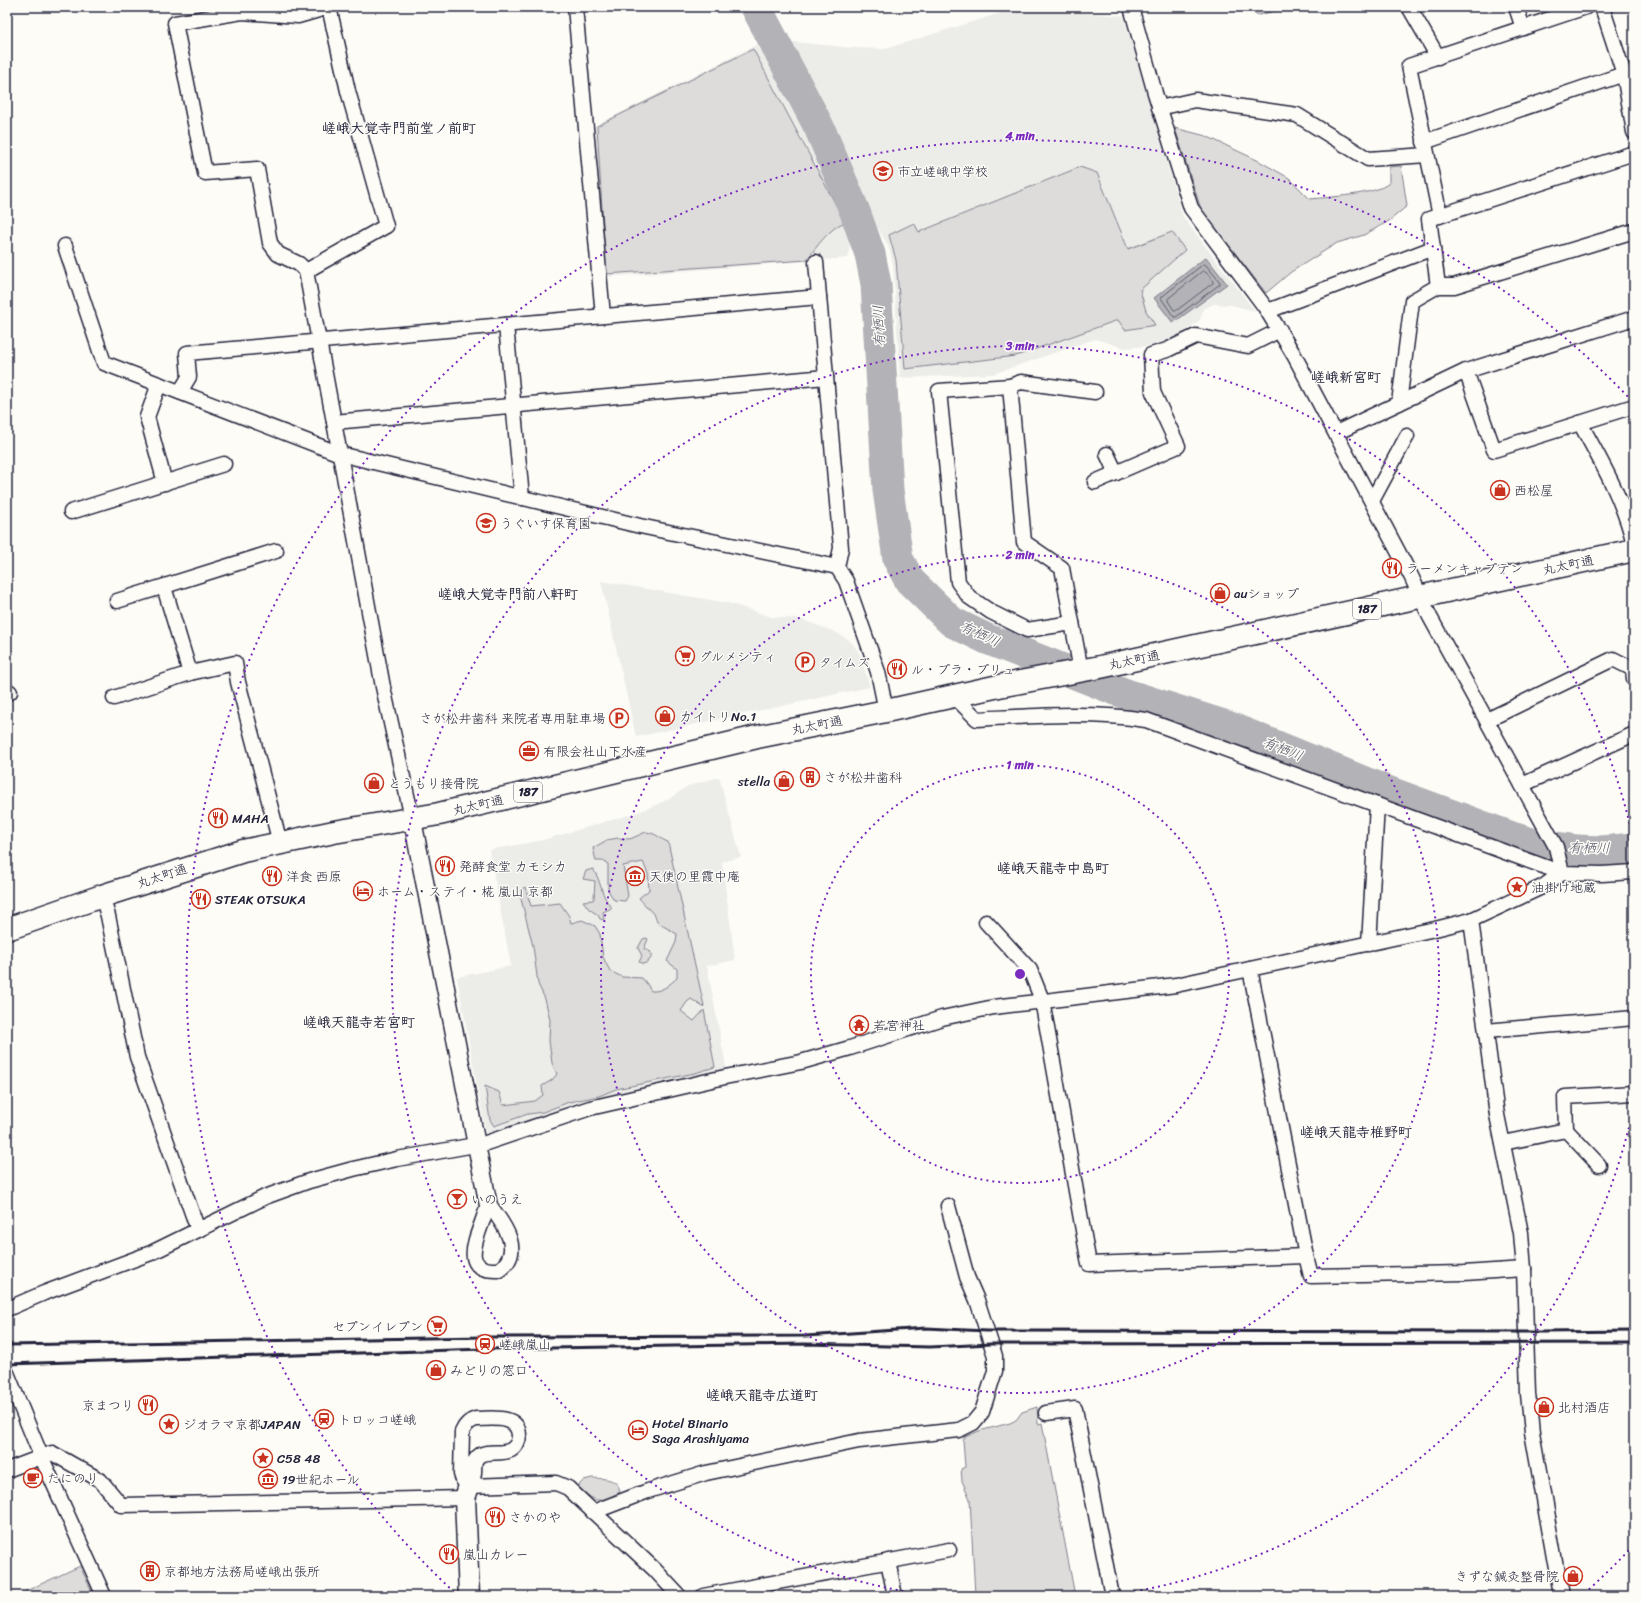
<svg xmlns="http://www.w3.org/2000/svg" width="1641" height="1603" viewBox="0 0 1641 1603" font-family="Sriracha,'Klee One',sans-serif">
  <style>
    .built { fill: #ecece9 }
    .green { fill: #dddcdb; stroke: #807f8b }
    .water { fill: #b2b2b7; stroke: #787885 }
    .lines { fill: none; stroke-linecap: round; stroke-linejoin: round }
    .shore { stroke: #5c5c6d; stroke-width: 1 }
    .river { stroke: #b2b2b7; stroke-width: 31 }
    .minor-casing { stroke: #22223b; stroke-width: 17 }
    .tertiary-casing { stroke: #22223b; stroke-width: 20 }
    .secondary-casing { stroke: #22223b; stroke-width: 23 }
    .primary-casing { stroke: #22223b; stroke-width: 25 }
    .minor { stroke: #fdfcf7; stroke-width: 14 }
    .tertiary { stroke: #fdfcf7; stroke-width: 17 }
    .secondary { stroke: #fdfcf7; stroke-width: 20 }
    .primary { stroke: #fdfcf7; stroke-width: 22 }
    .rail { stroke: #22223b; stroke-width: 3 }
    .ring { fill: none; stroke: #7b2cbf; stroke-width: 2; stroke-dasharray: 2 4 }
    .labels { text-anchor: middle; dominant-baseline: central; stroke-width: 3; stroke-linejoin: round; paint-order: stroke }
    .shield { fill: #fdfcf7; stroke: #646373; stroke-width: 1 }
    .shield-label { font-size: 12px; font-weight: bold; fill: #22223b }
    .poi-label { font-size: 13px; fill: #22223b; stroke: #fdfcf7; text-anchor: start }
    .street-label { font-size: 13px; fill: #22223b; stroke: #fdfcf7 }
    .neighbourhood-label { font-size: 14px; font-weight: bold; fill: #22223b; stroke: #fdfcf7 }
    .water-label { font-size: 14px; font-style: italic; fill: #545466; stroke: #fdfcf7 }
    .centre { fill: #7b2cbf; stroke: #fdfcf7; stroke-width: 2 }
    .ring-label { font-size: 12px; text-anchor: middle; font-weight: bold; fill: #7b2cbf; stroke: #fdfcf7; stroke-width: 3; stroke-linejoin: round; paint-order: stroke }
  </style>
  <rect width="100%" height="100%" fill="#fdfcf7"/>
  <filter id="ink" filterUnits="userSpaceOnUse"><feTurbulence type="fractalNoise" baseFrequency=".025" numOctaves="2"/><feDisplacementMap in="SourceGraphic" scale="8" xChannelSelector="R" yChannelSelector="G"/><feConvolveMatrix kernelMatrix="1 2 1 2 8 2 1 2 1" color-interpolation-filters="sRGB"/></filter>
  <g filter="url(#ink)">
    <g class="built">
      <path d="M1020,7H1061L1063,11L1124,16L1183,217L1255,311L1231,305L1213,304L1203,310L1200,320L1174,340L1161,345L1125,348L1095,339L993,374L900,378L893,265L889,248L878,228L851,236L848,258L605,277L594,126L756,45L760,51L783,42H795L853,48L885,49Z"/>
      <path d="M601,581L728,603L772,617L800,619L835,632L849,640L856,648L860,655L870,687L636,737Z"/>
      <path d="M719,777L741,857L722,862L735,960L707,966L727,1072L570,1109L486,1134L457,977L511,966L489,850L543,840L639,812L669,799L688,786Z"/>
    </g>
    <g class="green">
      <path d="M1239,7H1291L1259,15Z"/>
      <path d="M753,49L845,222C828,229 818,246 806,260L606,274L597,126Z"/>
      <path d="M1175,128L1206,136L1259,161L1289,178L1310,199C1329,197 1375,195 1389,183V167L1401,166L1407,206L1389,221L1364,235L1337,243L1291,272L1266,293L1201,209Z"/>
      <path d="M1080,167L1097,173L1128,249L1172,232L1185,250L1140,290L1146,311L1155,325L1125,330L1118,320L1016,356L905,369L896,260L889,235L914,223L919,232Z"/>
      <path d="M646,832C659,834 659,839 668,842L704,1006L703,1007L691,999L687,1002L681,1011L694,1021L704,1010L715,1067L695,1073L616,1089L599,1096L569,1102L543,1112L528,1114L494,1126L490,1120L485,1086L499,1092L503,1105L535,1101L543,1095L542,1086L552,1080L557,1074L552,1063L549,1041L550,1020L545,999L538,984L533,946L519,891L525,887L531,906L560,903L569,916L571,923L582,920L595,926L600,934L603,957L610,971L622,977L642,978L647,984L651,991C662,992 669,985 677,978V969L667,961L676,942L677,934L658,923L655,916L639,898L649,890L648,874L643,862L623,866L628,896L625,901L614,900L608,890V864L603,861H596L593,848L607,840L618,838L630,839Z"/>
      <path d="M593,869C602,882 600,895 612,908L603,912L604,920L600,919L598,915L589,909L583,901L593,900L594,898L595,881L583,879L586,871Z"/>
      <path d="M646,938L648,939L644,949L651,952L650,954L653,955L648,962L643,964L639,962L642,956L638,948L643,939Z"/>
      <path d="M1037,1407L1038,1424L1042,1423L1075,1596H975L970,1499L962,1481L961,1469L965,1467L963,1440L965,1437L979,1431L1010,1423L1016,1420L1022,1412Z"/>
      <path d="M592,1478C603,1479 618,1477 620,1492C598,1503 598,1504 579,1488V1485L584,1480Z"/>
      <path d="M80,1566L94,1596H15Z"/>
    </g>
    <path class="water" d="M1206,257L1227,284L1173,323L1154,298Z"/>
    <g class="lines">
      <g class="shore">
        <path d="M1204,264L1206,265L1220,282V284L1176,317H1174L1161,298Z"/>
        <path d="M1203,271C1207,272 1213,279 1213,283L1177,310H1174L1168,301V299Z"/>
      </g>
      <path class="river" d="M756,7L819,127L855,212L870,254L876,284L888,490L898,559L910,581L952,622L987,639L1126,694L1230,727L1382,789L1512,837L1535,844L1578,850L1601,851L1634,848"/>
      <defs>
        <g id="minor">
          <path d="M575,7L603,316"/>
          <path d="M1409,7L1438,57"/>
          <path d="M1516,7L1523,28"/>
          <path d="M1602,7L1624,74L1634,132"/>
          <path d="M1159,108L1195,100L1297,115L1368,159L1427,155"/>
          <path d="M1424,142L1624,74"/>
          <path d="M1440,216L1409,66L1586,7"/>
          <path d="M65,246L104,363L340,454L640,526L837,567"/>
          <path d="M816,262L841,548L837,567L846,581L878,672L886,711"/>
          <path d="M306,271L386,226L348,91L329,7L298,16L242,12L175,23L205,173L257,169L270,243L278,254L299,264L306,271L383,687L412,818"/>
          <path d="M1438,286L1429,219L1634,153"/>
          <path d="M1268,311L1433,248"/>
          <path d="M506,325L522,498"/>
          <path d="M1466,371L1494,450L1634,406"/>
          <path d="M159,384L147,417L165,483"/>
          <path d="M1010,386L1024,542L1062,568L1081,671"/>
          <path d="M180,392L189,377L187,353L819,297"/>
          <path d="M1399,403L1412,301L1438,286H1454L1634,231"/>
          <path d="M334,422L826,377"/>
          <path d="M1580,423C1602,463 1623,499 1634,544"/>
          <path d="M1336,433L1466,371L1634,318"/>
          <path d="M1107,454L1116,473"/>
          <path d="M1095,482L1178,446L1153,392L1151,355L1167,350L1196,336L1248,346L1280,330"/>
          <path d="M1372,501L1407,436"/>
          <path d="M71,512L224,464"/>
          <path d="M164,587L190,673"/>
          <path d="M117,601L276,551"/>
          <path d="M1072,623L1027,630L991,612L969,597L958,582L939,391L1010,386L1021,382L1095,392"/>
          <path d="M7,690L10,692"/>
          <path d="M954,696L977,719C1033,716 1091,711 1146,720L1562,873L1602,874L1634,872"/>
          <path d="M114,698L190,673L235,663L238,682L280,843"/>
          <path d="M1487,720L1613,659L1633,669L1634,679"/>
          <path d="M1522,785L1634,734"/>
          <path d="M102,896L108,916L137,1057L198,1230"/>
          <path d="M1471,920L1497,1115L1521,1233L1524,1269L1528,1394L1532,1432L1561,1596"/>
          <path d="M986,922L1030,970L1042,1000L1089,1264L1306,1256L1311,1276L1464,1273L1524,1269"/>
          <path d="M1369,944L1377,805"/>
          <path d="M1250,969L1306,1256"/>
          <path d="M1486,1031L1634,1018"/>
          <path d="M1566,1130L1565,1097L1634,1093"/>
          <path d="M1503,1143L1566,1130L1599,1165"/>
          <path d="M488,1203C502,1222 526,1251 499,1270C452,1272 484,1227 488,1203Z"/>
          <path d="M7,1309L44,1293L151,1253L265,1197L309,1181L353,1169L397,1159L486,1143L590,1108L725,1077L801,1062L850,1048L942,1018L994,1007L1176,985L1435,929L1471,920L1544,886L1562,873L1556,847L1430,617L1411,576L1294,355L1265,307L1191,208L1155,93L1131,7"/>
          <path d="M7,1373L41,1456L104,1596"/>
          <path d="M1046,1413L1075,1409L1112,1596"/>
          <path d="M7,1470L52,1453L100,1480L121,1505L465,1498"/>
          <path d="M469,1486C470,1483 473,1480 473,1478C476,1470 471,1461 480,1455C489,1450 501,1455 511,1450C516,1447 519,1441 519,1435C518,1414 491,1419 476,1419C469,1421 465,1425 462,1432L461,1474L463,1480L469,1486L556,1483L568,1488L655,1570L679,1596"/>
          <path d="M593,1512L648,1491L706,1473L859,1441L959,1430L973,1423L982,1412L995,1371V1356L977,1300L967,1277L948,1206"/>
          <path d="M888,1561L895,1596"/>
          <path d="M703,1596L949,1550"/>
        </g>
        <path id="tertiary" d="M412,818L488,1203"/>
        <path id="secondary" d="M469,1486L465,1498L469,1596"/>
        <path id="primary" d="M7,929L102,896L243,851L334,832L439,814L757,737L886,711L999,686L1100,667L1634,550"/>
      </defs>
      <use href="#minor" class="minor-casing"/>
      <use href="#tertiary" class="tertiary-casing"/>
      <use href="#secondary" class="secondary-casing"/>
      <use href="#primary" class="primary-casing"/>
      <use href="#minor" class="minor"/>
      <use href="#tertiary" class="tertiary"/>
      <use href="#secondary" class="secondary"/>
      <use href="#primary" class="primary"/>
      <g class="rail">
        <path d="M7,1345L485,1337L806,1336L926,1328L987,1331L1542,1332L1634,1331"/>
        <path d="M7,1364L485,1349L805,1344L930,1347L991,1344L1634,1343"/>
      </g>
    </g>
  </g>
  <g class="ring">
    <circle cx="1020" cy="974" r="209"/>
    <circle cx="1020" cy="974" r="419"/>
    <path d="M1633 1110A628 628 0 0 1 1107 1596M933 1596A628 628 0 1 1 1633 838"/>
    <path d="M1633 1546A838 838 0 0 1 1586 1592M454 1592A838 838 0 1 1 1633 402"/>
  </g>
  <defs>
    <symbol id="school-ring" viewBox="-11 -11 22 22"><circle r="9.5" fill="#fdfcf7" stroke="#c8321e" stroke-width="1.5"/><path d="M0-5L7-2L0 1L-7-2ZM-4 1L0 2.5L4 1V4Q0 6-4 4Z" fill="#c8321e"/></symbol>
    <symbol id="shop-ring" viewBox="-11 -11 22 22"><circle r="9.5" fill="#fdfcf7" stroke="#c8321e" stroke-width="1.5"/><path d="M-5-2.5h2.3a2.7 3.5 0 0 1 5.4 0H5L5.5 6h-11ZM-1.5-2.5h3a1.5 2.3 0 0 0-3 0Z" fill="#c8321e"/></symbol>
    <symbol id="restaurant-ring" viewBox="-11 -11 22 22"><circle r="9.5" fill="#fdfcf7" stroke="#c8321e" stroke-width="1.5"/><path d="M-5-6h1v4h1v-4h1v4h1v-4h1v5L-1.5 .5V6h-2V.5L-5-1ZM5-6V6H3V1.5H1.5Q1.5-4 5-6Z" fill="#c8321e"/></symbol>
    <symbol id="supermarket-ring" viewBox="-11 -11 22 22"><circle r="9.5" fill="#fdfcf7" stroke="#c8321e" stroke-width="1.5"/><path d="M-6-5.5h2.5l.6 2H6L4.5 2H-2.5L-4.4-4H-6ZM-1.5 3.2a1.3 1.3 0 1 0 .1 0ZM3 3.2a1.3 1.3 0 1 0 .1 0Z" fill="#c8321e"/></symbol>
    <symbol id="parking-ring" viewBox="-11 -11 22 22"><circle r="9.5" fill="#fdfcf7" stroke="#c8321e" stroke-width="1.5"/><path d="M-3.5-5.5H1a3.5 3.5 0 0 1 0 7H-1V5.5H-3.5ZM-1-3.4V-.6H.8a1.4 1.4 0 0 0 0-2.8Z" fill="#c8321e"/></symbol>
    <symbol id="office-ring" viewBox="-11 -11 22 22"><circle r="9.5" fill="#fdfcf7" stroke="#c8321e" stroke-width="1.5"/><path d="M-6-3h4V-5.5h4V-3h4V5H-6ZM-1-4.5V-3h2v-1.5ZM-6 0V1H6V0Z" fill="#c8321e"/></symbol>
    <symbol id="building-ring" viewBox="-11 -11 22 22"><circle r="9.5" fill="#fdfcf7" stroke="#c8321e" stroke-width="1.5"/><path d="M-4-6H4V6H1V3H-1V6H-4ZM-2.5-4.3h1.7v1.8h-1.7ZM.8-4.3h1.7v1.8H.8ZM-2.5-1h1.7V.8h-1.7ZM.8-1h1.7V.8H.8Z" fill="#c8321e"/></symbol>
    <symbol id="museum-ring" viewBox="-11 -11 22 22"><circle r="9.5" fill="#fdfcf7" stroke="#c8321e" stroke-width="1.5"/><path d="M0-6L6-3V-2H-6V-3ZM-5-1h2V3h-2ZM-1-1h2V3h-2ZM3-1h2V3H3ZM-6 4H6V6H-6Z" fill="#c8321e"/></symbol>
    <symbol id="sight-ring" viewBox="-11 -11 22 22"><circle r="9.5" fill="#fdfcf7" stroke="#c8321e" stroke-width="1.5"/><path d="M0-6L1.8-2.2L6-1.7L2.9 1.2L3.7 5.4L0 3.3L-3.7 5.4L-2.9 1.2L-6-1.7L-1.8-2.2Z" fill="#c8321e"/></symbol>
    <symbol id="hotel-ring" viewBox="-11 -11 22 22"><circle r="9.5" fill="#fdfcf7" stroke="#c8321e" stroke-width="1.5"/><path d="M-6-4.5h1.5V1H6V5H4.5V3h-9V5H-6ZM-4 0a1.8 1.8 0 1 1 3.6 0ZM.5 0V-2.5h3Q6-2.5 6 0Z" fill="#c8321e"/></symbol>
    <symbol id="temple-ring" viewBox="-11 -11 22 22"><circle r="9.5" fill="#fdfcf7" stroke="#c8321e" stroke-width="1.5"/><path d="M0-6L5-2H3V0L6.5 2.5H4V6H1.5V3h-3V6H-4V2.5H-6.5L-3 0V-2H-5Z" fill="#c8321e"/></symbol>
    <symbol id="bar-ring" viewBox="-11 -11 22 22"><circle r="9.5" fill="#fdfcf7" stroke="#c8321e" stroke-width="1.5"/><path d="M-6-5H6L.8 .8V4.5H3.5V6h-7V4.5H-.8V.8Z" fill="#c8321e"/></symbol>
    <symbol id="station-ring" viewBox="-11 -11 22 22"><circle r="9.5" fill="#fdfcf7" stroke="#c8321e" stroke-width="1.5"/><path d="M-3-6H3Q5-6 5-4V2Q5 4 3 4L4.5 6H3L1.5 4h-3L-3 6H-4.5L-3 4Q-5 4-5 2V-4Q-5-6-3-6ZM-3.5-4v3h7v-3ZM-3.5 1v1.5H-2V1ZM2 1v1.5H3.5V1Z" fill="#c8321e"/></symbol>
    <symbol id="cafe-ring" viewBox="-11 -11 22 22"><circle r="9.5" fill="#fdfcf7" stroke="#c8321e" stroke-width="1.5"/><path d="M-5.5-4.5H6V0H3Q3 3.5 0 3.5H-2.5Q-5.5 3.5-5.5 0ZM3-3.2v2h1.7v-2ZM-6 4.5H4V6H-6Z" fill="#c8321e"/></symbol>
  </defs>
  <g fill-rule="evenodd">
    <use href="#school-ring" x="872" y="160" width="22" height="22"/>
    <use href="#shop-ring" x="1489" y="479" width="22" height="22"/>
    <use href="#school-ring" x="475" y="512" width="22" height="22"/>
    <use href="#restaurant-ring" x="1381" y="557" width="22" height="22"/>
    <use href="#shop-ring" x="1209" y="582" width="22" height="22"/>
    <use href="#supermarket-ring" x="674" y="645" width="22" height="22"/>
    <use href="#parking-ring" x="794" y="651" width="22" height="22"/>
    <use href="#restaurant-ring" x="886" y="658" width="22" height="22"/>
    <use href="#shop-ring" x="654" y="705" width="22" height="22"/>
    <use href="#parking-ring" x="608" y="707" width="22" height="22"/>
    <use href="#office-ring" x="518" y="740" width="22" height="22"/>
    <use href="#building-ring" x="799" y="766" width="22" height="22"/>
    <use href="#shop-ring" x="773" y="770" width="22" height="22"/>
    <use href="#shop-ring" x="363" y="772" width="22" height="22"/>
    <use href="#restaurant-ring" x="207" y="807" width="22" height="22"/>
    <use href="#restaurant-ring" x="434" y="855" width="22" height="22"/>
    <use href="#restaurant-ring" x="261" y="865" width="22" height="22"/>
    <use href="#museum-ring" x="624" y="865" width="22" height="22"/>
    <use href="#sight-ring" x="1506" y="876" width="22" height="22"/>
    <use href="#hotel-ring" x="352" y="880" width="22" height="22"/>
    <use href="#restaurant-ring" x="190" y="888" width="22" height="22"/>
    <use href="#temple-ring" x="848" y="1014" width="22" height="22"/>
    <use href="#bar-ring" x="446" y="1188" width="22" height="22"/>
    <use href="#supermarket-ring" x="426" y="1315" width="22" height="22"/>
    <use href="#station-ring" x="474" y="1333" width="22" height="22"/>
    <use href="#shop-ring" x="425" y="1359" width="22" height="22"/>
    <use href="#restaurant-ring" x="137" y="1394" width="22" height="22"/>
    <use href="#shop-ring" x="1533" y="1396" width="22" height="22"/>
    <use href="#station-ring" x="313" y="1408" width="22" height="22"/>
    <use href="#sight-ring" x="158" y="1413" width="22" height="22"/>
    <use href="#hotel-ring" x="627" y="1419" width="22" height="22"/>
    <use href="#sight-ring" x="252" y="1447" width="22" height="22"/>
    <use href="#cafe-ring" x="22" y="1467" width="22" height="22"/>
    <use href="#museum-ring" x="257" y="1468" width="22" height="22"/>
    <use href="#restaurant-ring" x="484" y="1506" width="22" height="22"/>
    <use href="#restaurant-ring" x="438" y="1543" width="22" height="22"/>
    <use href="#building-ring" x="139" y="1560" width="22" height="22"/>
    <use href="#shop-ring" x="1562" y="1565" width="22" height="22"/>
  </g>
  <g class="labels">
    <g class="shield">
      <rect x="1353" y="599" width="28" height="20" rx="3"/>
      <rect x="514" y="782" width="28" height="20" rx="3"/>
    </g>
    <g class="shield-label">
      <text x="1367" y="609">187</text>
      <text x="528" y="792">187</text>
    </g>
    <g class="poi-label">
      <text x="897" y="171">市立嵯峨中学校</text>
      <text x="1514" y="490">西松屋</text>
      <text x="500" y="523">うぐいす保育園</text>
      <text x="1406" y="568">ラーメンキャプテン</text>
      <text x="1234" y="593">auショップ</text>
      <text x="699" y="656">グルメシティ</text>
      <text x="819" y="662">タイムズ</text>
      <text x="911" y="669">ル・プラ・プリュ</text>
      <text x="679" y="716">カイトリNo.1</text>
      <text x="605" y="718" text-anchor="end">さが松井歯科 来院者専用駐車場</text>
      <text x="543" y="751">有限会社山下水産</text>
      <text x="824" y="777">さが松井歯科</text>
      <text x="770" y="781" text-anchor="end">stella</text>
      <text x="388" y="783">とうもり接骨院</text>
      <text x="232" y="818">MAHA</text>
      <text x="459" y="866">発酵食堂 カモシカ</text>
      <text x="286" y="876">洋食 西原</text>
      <text x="649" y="876">天使の里霞中庵</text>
      <text x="1531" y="887">油掛け地蔵</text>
      <text x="377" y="891">ホーム・ステイ・椛 嵐山 京都</text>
      <text x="215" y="899">STEAK OTSUKA</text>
      <text x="873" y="1025">若宮神社</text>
      <text x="471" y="1199">いのうえ</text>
      <text x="423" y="1326" text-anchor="end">セブンイレブン</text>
      <text x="499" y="1344">嵯峨嵐山</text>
      <text x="450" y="1370">みどりの窓口</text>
      <text x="134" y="1405" text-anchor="end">京まつり</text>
      <text x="1558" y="1407">北村酒店</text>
      <text x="338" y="1419">トロッコ嵯峨</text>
      <text x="652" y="1423">Hotel Binario<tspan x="652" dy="15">Saga Arashiyama</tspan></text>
      <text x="183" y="1424">ジオラマ京都JAPAN</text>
      <text x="277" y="1458">C58 48</text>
      <text x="47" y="1478">たにのり</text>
      <text x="282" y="1479">19世紀ホール</text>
      <text x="509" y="1517">さかのや</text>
      <text x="463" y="1554">嵐山カレー</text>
      <text x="164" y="1571">京都地方法務局嵯峨出張所</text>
      <text x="1559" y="1576" text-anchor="end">きずな鍼灸整骨院</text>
    </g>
    <g class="street-label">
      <text transform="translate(1568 565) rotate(-12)">丸太町通</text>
      <text transform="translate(1134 660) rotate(-12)">丸太町通</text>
      <text transform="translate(817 725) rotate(-11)">丸太町通</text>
      <text transform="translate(478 805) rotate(-13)">丸太町通</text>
      <text transform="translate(162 876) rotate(-18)">丸太町通</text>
    </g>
    <g class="neighbourhood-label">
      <text x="399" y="128">嵯峨大覚寺門前堂ノ前町</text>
      <text x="1346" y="377">嵯峨新宮町</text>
      <text x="508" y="594">嵯峨大覚寺門前八軒町</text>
      <text x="1053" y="868">嵯峨天龍寺中島町</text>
      <text x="359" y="1022">嵯峨天龍寺若宮町</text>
      <text x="1356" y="1132">嵯峨天龍寺椎野町</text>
      <text x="762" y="1395">嵯峨天龍寺広道町</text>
    </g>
    <g class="water-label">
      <text transform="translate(879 326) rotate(-93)">有栖川</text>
      <text transform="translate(980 634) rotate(25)">有栖川</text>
      <text transform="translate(1283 749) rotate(22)">有栖川</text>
      <text transform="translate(1589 848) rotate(1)">有栖川</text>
    </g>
  </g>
  <circle cx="1020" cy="974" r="6" class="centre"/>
  <g class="ring-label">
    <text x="1020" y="140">4 min</text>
    <text x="1020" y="350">3 min</text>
    <text x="1020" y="559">2 min</text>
    <text x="1020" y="769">1 min</text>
  </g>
  <rect width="1641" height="1603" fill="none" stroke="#fdfcf7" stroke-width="24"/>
  <rect x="12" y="12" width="1617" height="1579" fill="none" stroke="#22223b" stroke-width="1.5" filter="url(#ink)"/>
</svg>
